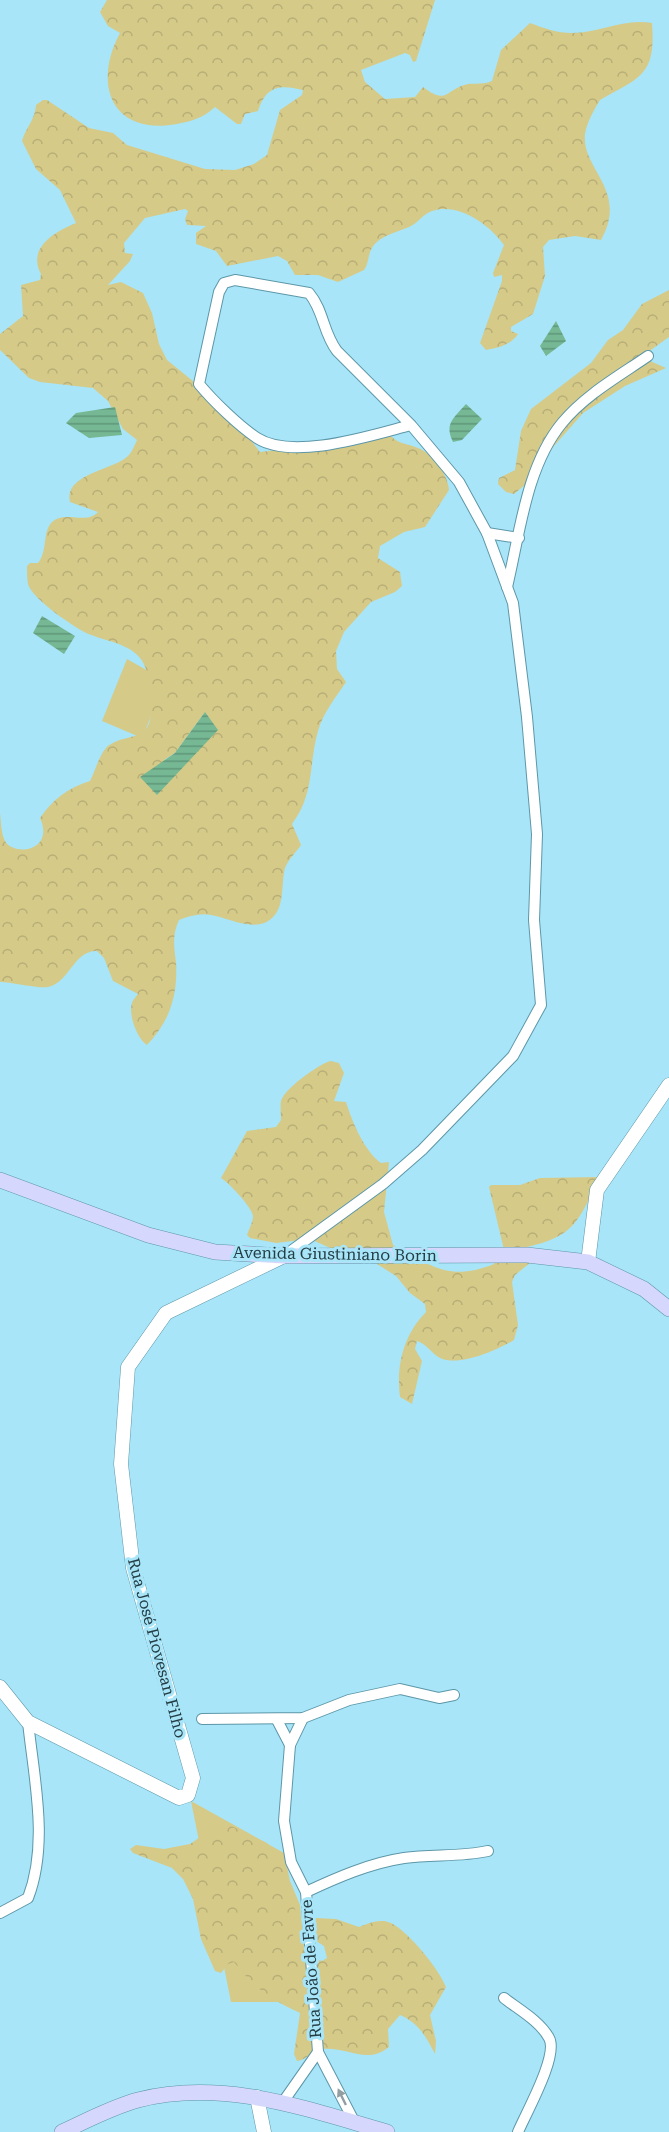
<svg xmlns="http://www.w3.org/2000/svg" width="669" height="2132" viewBox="0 0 669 2132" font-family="'Roboto Serif',serif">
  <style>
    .green { fill: #d6ca88 }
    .forest { fill: url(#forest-crowns); fill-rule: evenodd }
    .water { fill: url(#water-rules) }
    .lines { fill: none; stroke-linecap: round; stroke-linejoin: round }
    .minor-casing { stroke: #5c97a8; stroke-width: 12 }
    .tertiary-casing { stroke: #5c97a8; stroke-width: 15 }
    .secondary-casing { stroke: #5c97a8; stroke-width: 16 }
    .minor { stroke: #fff; stroke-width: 10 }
    .tertiary { stroke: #fff; stroke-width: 14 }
    .secondary { stroke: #d6d7fc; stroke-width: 15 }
    .oneway { fill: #929ea2 }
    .labels { text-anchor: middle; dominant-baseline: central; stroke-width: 6; stroke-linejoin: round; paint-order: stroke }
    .street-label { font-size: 16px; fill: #243d44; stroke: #a8e5f8 }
  </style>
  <defs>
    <pattern id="forest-crowns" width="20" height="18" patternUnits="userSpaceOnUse" patternTransform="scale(1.5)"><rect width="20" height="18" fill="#d6ca88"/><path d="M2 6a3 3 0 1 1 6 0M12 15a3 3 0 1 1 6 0" fill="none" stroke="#b8ae77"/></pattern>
    <pattern id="water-rules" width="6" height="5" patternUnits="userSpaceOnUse" patternTransform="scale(1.5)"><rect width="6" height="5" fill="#75b893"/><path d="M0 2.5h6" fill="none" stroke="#60977a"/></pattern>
  </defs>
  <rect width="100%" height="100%" fill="#a8e5f8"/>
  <g class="green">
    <path d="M127,659L166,681L142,738L102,721Z"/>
    <path d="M191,1801L284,1853L290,1881L300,1905L309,2002H231Z"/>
  </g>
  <g class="forest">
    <path d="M107,0H435L416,61L413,62L410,55L405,53L361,70L365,82L385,99L415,97L423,87C448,106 445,89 468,84C476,83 484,85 492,81L501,50L530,23C543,28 557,33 572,33C600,33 623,18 652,23C656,75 641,77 600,100C594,110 587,122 585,134C581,169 629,190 601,240L575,236L549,240L543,247L545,276L533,314L511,327V331L518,334C511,345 498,348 486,350L480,343L502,281V275L494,277L493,273L504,245C489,224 458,202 432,211C423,214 417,224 409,227C397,232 379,236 372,248C368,254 369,263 364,270L338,282L318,275H295L287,261L278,256L227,266L216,251L196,244V233L206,226L187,225L185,219L188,211L185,209L145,218L124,243L125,253L133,254L130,261L108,285L121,282L143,293L152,313L159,344L167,360L226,408L260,452L391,436C400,445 407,443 418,448C433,454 448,474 449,490L425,527L404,532L380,546L378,558L400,572L402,586L395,592L371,602L344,632L336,651L337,669L346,682C336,697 323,713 318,731C308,767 315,793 292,824L301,845C296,852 288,860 285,868C281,882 285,906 273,917C257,934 229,918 211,915C200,913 189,916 179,920C172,935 174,947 176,962C178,995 170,1021 147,1045C137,1039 128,1014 132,1003C133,999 136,997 138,994L113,981L104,958L97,951C74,950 69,983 48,987C40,989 11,982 0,982V813C1,821 1,834 5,841C14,857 55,851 40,818C53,799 68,788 90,781C95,771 99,756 106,748C122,732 151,744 151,711C150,694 151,672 140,658C129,644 107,641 91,635C77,630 31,598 28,584C27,579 27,572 27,566L30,563H38C48,551 42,532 52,522C65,510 87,525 98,512L70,502C63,474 114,470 128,456C132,452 135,444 137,440L123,429L108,401L93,388L40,382L29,378L0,350V334L23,316L21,285L40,280L41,274C27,248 54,232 76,223L60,190L36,169L22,141C26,127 35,120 36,105L43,100H47L89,128L113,133L127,145L205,169L235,170L254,164L267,155L280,110L302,95L303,90C279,84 266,86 258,111L245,114L241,124H237L215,107C203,118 192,121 177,124C112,136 92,85 120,33L108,26L100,12ZM205,712L157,795L164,760L175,753Z"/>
    <path d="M669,290V337L641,357L666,368L625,386L583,413L554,446L532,479L514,494L506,492L498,484L499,478L515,470L521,431L531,409L591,363L608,340L623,330L642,304Z"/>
    <path d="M330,1061L339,1063L344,1073L334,1101L346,1102C352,1121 364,1151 381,1163L389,1162L384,1212L393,1245C432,1266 449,1282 494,1264L504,1250L489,1187L491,1185H520L540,1178L600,1177C577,1223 576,1236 523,1248L536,1258L515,1275L512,1282L518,1325L514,1340C497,1350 460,1367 440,1358C431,1353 427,1344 417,1341L415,1349L422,1361L412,1404L400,1397C396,1367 403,1335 426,1312L425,1304L410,1293L396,1276L369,1259L346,1255L310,1239L276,1243L250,1238L247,1235C249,1229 253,1222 253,1216C252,1207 228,1182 221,1178L247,1131L276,1127L281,1120C281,1114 280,1106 281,1101C285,1088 318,1065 330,1061Z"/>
    <path d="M219,1824L229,1825L267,1843L284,1866L285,1888L296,1911L293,1936L308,1956L322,1961L327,1958L324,1946L313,1939L309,1924L316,1918L336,1919L359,1927C368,1923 381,1918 391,1923C409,1932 439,1969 446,1987L430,2015L436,2041L435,2054C426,2037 419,2023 400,2015L388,2029L389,2047C367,2065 348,2047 323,2049C313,2049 307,2060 297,2061L294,2054L300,2013C270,1999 255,1989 234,1962L228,1964L221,1973L215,1971L201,1939L193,1899L183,1879L172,1868L133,1853L130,1849L136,1845L164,1849L190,1844Z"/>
  </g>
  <g class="water">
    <path d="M556,321L566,341L546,356L540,346Z"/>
    <path d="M466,404L482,419L462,440L453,442C444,423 454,418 466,404Z"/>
    <path d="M115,407L122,435L89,438L66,423L76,413Z"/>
    <path d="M42,616L75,636L64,654L33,633Z"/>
    <path d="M205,712L218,730L157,795L140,777L175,753Z"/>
  </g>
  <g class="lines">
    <defs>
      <g id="minor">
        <path d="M487,533L519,538"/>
        <path d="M507,587C520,533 526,467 562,423C585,395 619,376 648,356"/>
        <path d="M284,1256L383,1184L422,1150L513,1056L541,1005L534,920L537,834L527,717L513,603L487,533L459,482L411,425L337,351C323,333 324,311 309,293L235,280L224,283L219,292L199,384C213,401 239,426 257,438C293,461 372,435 411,425"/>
        <path d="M303,1718L290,1745L284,1821L291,1862L306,1892L318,2052L355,2123"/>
        <path d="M202,1719L303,1718L349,1700L400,1689L439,1698L454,1695"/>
        <path d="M277,1720L290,1745"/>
        <path d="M306,1892C336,1878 370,1863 404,1858C432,1854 460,1857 488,1851"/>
        <path d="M0,1913L28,1898C49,1843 34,1779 28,1722"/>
        <path d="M504,1998C518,2009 540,2021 549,2038C559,2055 526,2113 518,2132"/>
        <path d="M283,2102L318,2052"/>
      </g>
      <g id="tertiary">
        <path d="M588,1262L597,1190L669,1085"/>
        <path d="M0,1687L28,1722L179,1798L188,1795L193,1778L133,1568L121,1464L128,1367L166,1313L284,1256"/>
        <path d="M257,2097L264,2132"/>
      </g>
      <g id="secondary">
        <path d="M0,1180L148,1235L215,1252L284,1256L527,1255L588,1262L644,1289L669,1309"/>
        <path d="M62,2132C86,2121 112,2107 138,2100C223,2078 307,2109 387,2132"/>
      </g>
    </defs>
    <use href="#minor" class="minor-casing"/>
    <use href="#tertiary" class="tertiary-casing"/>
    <use href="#secondary" class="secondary-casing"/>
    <use href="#minor" class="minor"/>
    <use href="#tertiary" class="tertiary"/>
    <use href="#secondary" class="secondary"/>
  </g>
  <defs><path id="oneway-solid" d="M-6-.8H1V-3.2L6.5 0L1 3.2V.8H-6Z" transform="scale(1.5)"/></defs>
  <use class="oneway" href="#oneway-solid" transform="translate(342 2097) rotate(-116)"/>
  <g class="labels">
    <g class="street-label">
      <text transform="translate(335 1254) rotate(1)">Avenida Giustiniano Borin</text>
      <text transform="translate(157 1648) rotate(75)">Rua José Piovesan Filho</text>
      <text transform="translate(311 1969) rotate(-94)">Rua João de Favre</text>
    </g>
  </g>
</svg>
